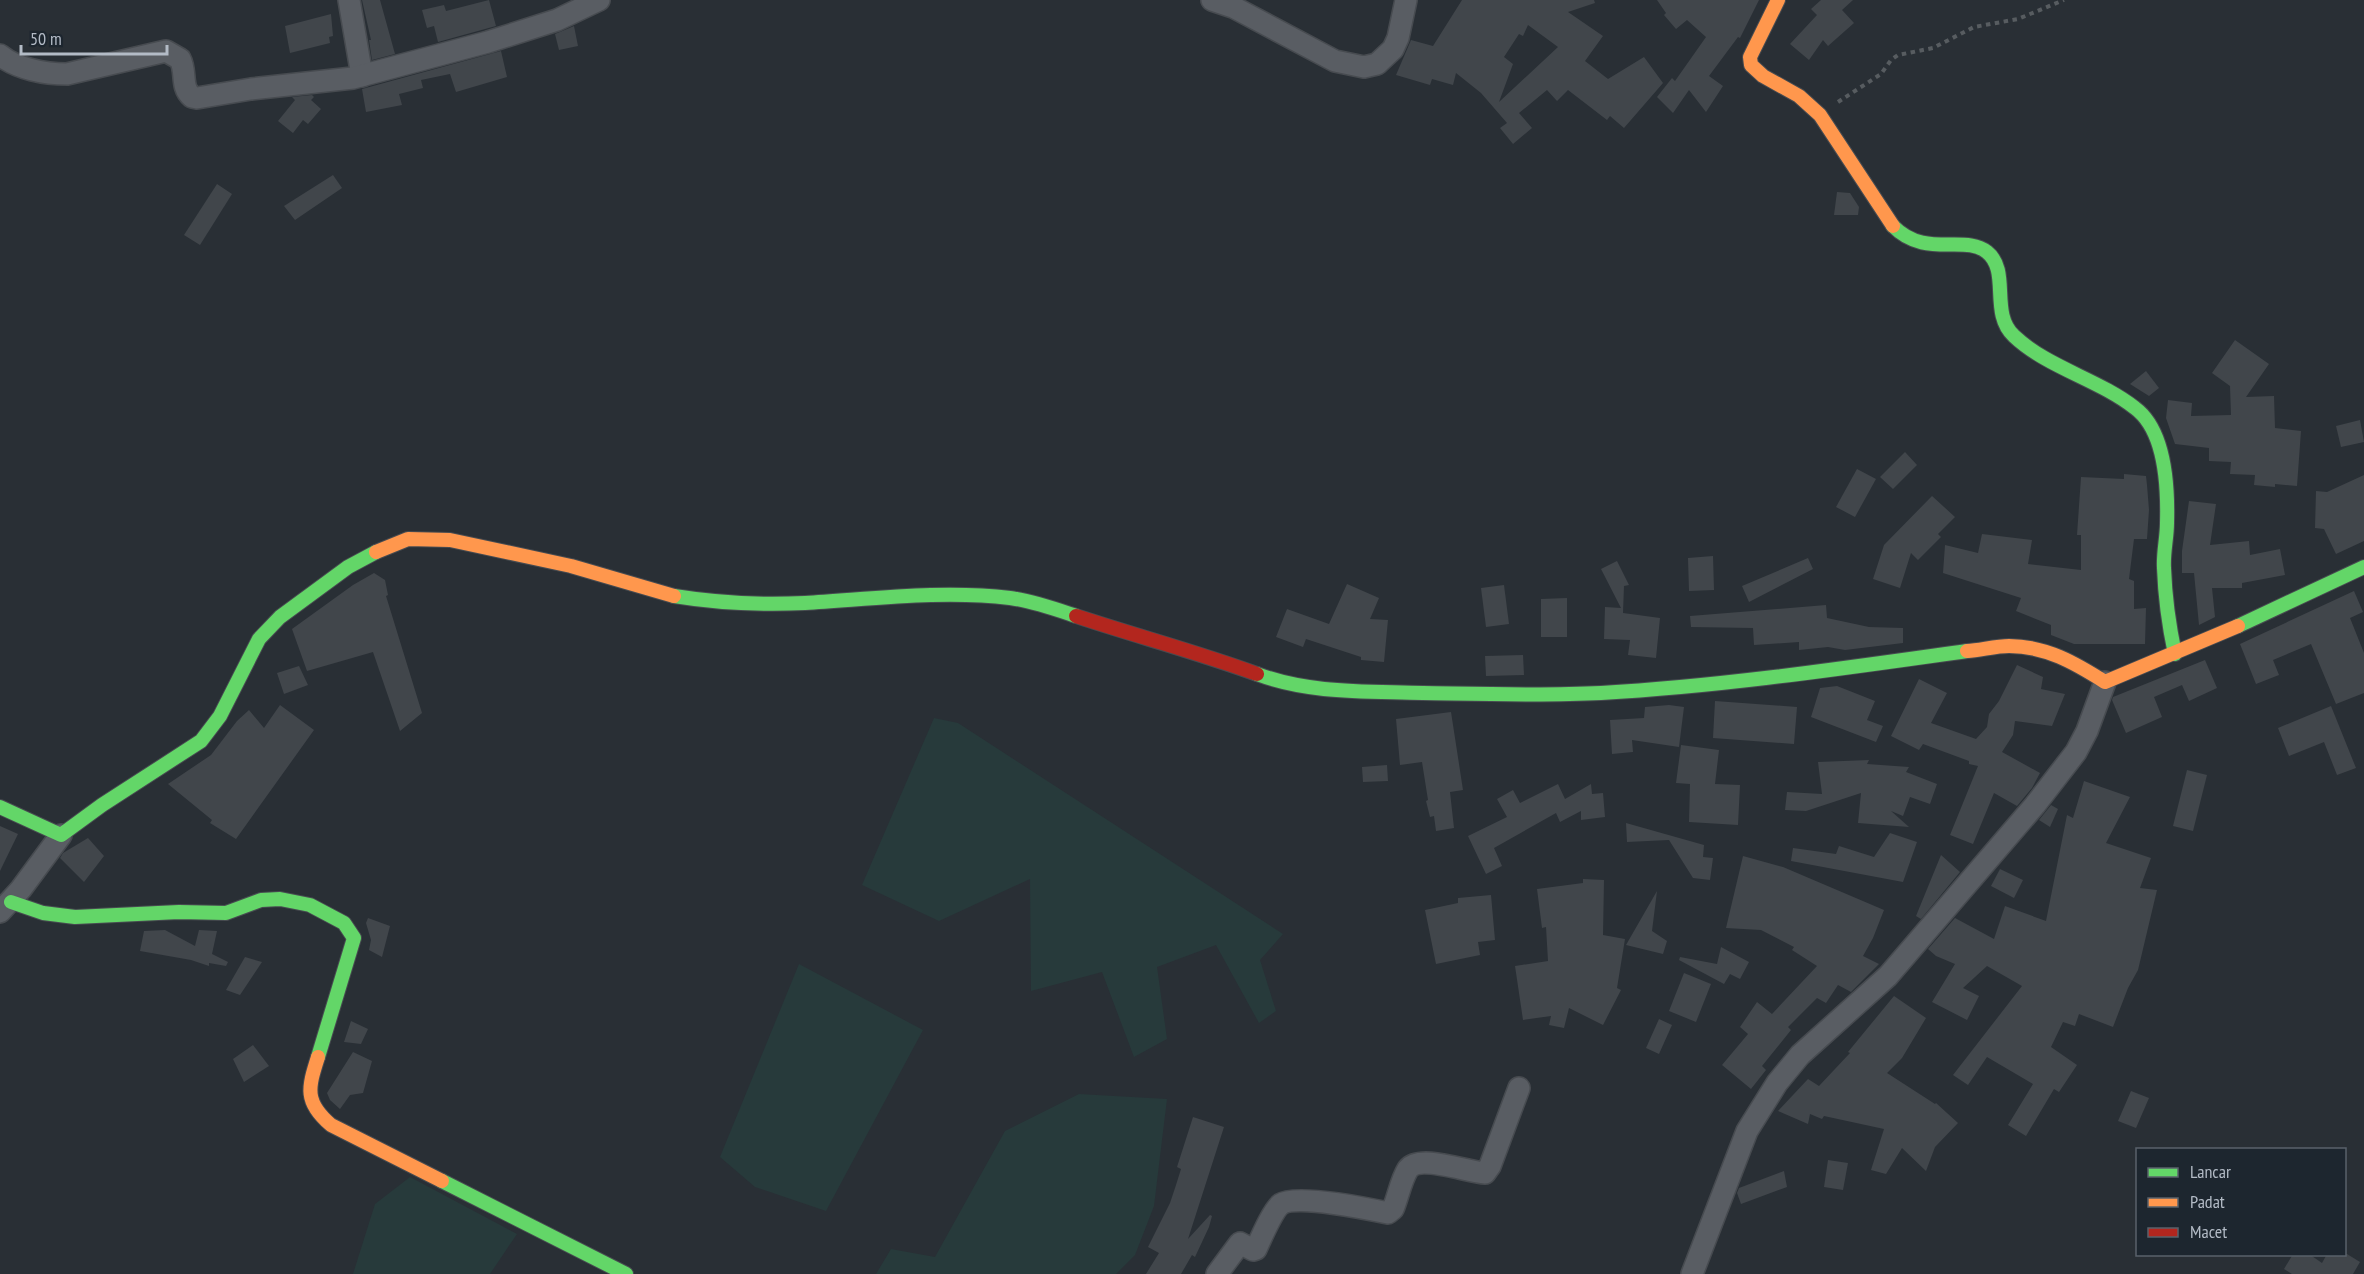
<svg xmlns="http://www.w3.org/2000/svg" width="2364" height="1274" viewBox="0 0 2364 1274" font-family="'PT Sans Narrow',sans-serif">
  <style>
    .green { fill: #273a3b }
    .building { fill: #41464b; fill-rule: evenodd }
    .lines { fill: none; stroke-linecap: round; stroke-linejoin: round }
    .street-casing { stroke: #474b50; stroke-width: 24 }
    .fast-casing { stroke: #474b50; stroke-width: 16 }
    .slow-casing { stroke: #474b50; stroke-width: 16 }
    .jam-casing { stroke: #474b50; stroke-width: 16 }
    .path { stroke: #575c60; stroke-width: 4; stroke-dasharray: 4.5 4.5; stroke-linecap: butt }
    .street { stroke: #595d63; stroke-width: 21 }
    .fast { stroke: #63d668; stroke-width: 14 }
    .slow { stroke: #ff974d; stroke-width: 14 }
    .jam { stroke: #b3261e; stroke-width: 14 }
  </style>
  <rect width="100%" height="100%" fill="#292f35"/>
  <g class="green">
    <path d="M934,718L958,723L1283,934L1260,960L1276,1011L1259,1023L1216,945L1157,967L1167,1039L1134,1057L1102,972L1031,991L1030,879L939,921L862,885Z"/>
    <path d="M799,964L923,1030L826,1211L755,1187L720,1157Z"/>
    <path d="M1079,1094L1167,1099L1154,1206L1135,1255L1116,1274H876L891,1249L935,1257L1005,1131Z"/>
    <path d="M410,1177L517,1234L490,1274H353L375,1204Z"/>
  </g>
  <g class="building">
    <path d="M362,0H380L395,54L372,60L369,40H371Z"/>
    <path d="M489,0L496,26L438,42L434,26L427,28L422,10L444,5L446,11Z"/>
    <path d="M1462,0H1594L1595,3L1568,12L1603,36L1585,61L1608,79L1644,57L1663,83L1624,128L1610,116L1607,120L1568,90L1557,101L1547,90L1519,113L1532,128L1513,144L1500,128L1507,123L1481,93L1456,73L1453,85L1432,79L1430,85L1396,75L1411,40L1433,46ZM1528,25L1558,47L1499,102L1513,64L1504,57L1519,34L1523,36Z"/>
    <path d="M1657,0H1759L1740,38L1738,37L1709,76L1723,86L1706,112L1689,90L1673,113L1657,97L1672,78L1675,81L1706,37L1687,20L1676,29L1664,15L1666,13Z"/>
    <path d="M1821,0H1853L1842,10L1854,23L1828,46L1823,40L1809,60L1790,44L1817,15L1811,9Z"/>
    <path d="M331,14L333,36L329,37L330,43L290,53L285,26Z"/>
    <path d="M574,26L578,46L559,50L555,34Z"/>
    <path d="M501,51L507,77L456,92L450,74L421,80L423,88L399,94L402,105L366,112L362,89Z"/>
    <path d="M312,95L314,97L311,100L321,109L308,124L303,120L293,133L278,121L295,100L292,97Z"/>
    <path d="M333,175L342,188L295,220L284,206Z"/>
    <path d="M217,184L232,194L200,245L184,235Z"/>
    <path d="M1837,192L1850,193L1859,207L1858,215H1834Z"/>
    <path d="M2235,340L2269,364L2246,397L2274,396L2275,428L2301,431L2297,486L2275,484V487L2254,485L2255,475L2230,474L2231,462L2209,461V448L2175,444L2166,418L2168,400L2192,403L2191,416L2231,415L2230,386L2212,373Z"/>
    <path d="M2146,371L2159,388L2149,396L2130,384Z"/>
    <path d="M2360,420L2364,442L2341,447L2336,426Z"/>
    <path d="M1905,452L1917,465L1893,489L1880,477Z"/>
    <path d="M1857,469L1876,479L1855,517L1836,507Z"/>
    <path d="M2124,474L2146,476L2147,485L2149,510L2147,539H2134L2129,579L2134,581V609L2146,608L2145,644H2074L2051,635V625L2016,611L2021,598L1943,573L1945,545L1978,553L1982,534L2032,540L2028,564L2081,570V535H2077L2081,477L2124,479Z"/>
    <path d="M2364,475V541L2336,554L2324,529L2315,528L2316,491L2327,492Z"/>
    <path d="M1932,496L1955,517L1938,534L1941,537L1918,560L1911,553L1900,588L1873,579L1884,545Z"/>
    <path d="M2189,501L2216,504L2210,545L2249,541L2250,555L2280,549L2285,575L2242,583V588H2212L2215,617L2199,625L2194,573H2182V551Z"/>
    <path d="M1713,556L1714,590L1689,591L1688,558Z"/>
    <path d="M1808,558L1813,569L1749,602L1742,586Z"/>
    <path d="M1617,561L1629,585L1624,586L1623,613L1660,618L1656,658L1628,655L1630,640L1604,639L1605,607L1621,608L1601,569Z"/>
    <path d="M374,573L385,580L388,595L386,596L422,713L400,731L373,652L307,671L292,629L353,585Z"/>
    <path d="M1347,584L1379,598L1370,619L1388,620L1384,662L1361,660V657L1306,639L1303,647L1276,637L1287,609L1329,624Z"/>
    <path d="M1504,585L1509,624L1486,627L1481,588Z"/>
    <path d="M2354,591L2363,612L2350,618L2364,653V693L2336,704L2311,644L2273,660L2279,675L2256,684L2240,644Z"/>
    <path d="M1567,598V637H1541V599Z"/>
    <path d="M1826,605L1827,618L1869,627L1903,628V643L1845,650L1828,647L1799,650V642L1754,645L1753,628L1691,627L1690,616Z"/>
    <path d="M1523,655L1524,675L1486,676L1485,656Z"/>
    <path d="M2205,660L2217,688L2189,701L2182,685L2154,697L2162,717L2126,733L2112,700L2113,697Z"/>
    <path d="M2017,665L2043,677L2041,689L2065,694L2052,726L2015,721L2013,735L2002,752L2040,773L2032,788L2017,806L1994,793L1973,844L1950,835L1978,766L1969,764V761L1923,744L1919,750L1891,736L1919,679L1947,693L1931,723L1976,739L1987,727L1989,714L1999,701Z"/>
    <path d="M299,666L308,685L284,694L277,673Z"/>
    <path d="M1837,686L1875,701L1867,720L1883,726L1876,742L1811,717L1820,688Z"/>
    <path d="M1715,701L1797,707L1794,744L1713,738Z"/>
    <path d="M280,705L314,730L236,839L210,823L212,820L168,784L211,755L237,721L249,710L264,728Z"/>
    <path d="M1669,705L1684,707L1679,747L1632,740L1633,752L1612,754L1610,720L1644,718L1645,707Z"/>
    <path d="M2331,706L2356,768L2337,775L2324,742L2289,756L2278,728Z"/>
    <path d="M1451,712L1463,790L1450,792L1454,828L1436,831L1434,816L1430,817L1426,801L1428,800L1422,762L1400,765L1396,719Z"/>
    <path d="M1681,745L1719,750L1715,784L1740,785L1738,825L1689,822L1690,784L1676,783Z"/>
    <path d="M1869,760L1867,764L1909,767L1906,772L1937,784L1930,804L1910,797L1903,816L1891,811L1909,827L1858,823L1861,793L1806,811L1785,810L1787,792L1822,794L1818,762Z"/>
    <path d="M1387,765L1388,781L1363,782L1362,767Z"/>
    <path d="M2187,770L2207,775L2193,831L2173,826Z"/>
    <path d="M2084,781L2130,797L2106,843L2151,858L2140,888L2157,890L2138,970L2128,988L2113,1027L2079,1014L2075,1026L2063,1022L2051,1047L2077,1065L2059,1092L2054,1089L2026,1136L2008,1125L2033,1084L1987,1057L1968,1085L1953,1075L2022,986L1987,966L1963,988L1979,996L1967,1020L1932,1002L1955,964L1936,956L1928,949L1955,918L1994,939L2005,906L2046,921L2067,815L2073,818Z"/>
    <path d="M1558,784L1565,799L1591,784L1592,794L1603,793L1605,817L1581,820V811L1560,822L1556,813L1494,848L1502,866L1486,874L1468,836L1507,817L1497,799L1513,790L1520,803Z"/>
    <path d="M2051,805L2058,809L2050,827L2039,820Z"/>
    <path d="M1626,823L1704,845L1703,857L1713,858L1710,880L1693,878L1669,840L1627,842Z"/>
    <path d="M0,826L18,834L0,871Z"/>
    <path d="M1890,833L1917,842L1903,882L1791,861L1793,848L1836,854L1839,846L1874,857Z"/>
    <path d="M88,838L104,856L84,882L60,858L63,853Z"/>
    <path d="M1941,855L1960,872L1921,919L1916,916Z"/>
    <path d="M1743,856L1783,867L1884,910L1873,938L1863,956L1879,964L1851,992L1838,985L1826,1003L1817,998L1788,1027L1791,1030L1762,1066L1766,1070L1751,1089L1722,1065L1748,1034L1740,1027L1757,1002L1772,1014L1817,966L1792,950L1794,947L1761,930L1726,928Z"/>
    <path d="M2000,869L2023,880L2014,898L1991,886Z"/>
    <path d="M1583,879L1604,880L1603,935L1625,939L1617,988L1621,990L1603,1025L1569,1008L1564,1028L1549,1025L1551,1016L1523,1020L1515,966L1548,961L1546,927L1542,928L1537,889L1583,883Z"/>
    <path d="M1657,891L1652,931L1667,941L1663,954L1626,945Z"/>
    <path d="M1491,895L1495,940L1478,942L1480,955L1436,964L1425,910L1458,903V898Z"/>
    <path d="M368,918L390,926L382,957L369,950L371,940L366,923Z"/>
    <path d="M165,930L195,946L199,930L217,931L212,954L228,962L226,966L209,963V966L191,960L140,951L144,931Z"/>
    <path d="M1721,947L1749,962L1740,979L1730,974L1724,984L1679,960L1680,957L1717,964Z"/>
    <path d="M245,957L262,962L240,995L226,990Z"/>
    <path d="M1684,973L1711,984L1696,1022L1669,1011Z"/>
    <path d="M1894,996L1926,1018L1902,1058L1887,1073L1935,1104L1936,1103L1958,1123L1935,1147L1926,1171L1902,1148L1886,1174L1871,1170L1884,1129L1824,1116L1822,1119L1810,1114L1808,1124L1778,1111L1808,1079L1819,1086L1850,1053L1848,1052Z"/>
    <path d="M1659,1019L1672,1025L1659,1054L1646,1048Z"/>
    <path d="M351,1021L368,1029L361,1044L344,1042Z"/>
    <path d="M253,1045L269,1066L244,1082L233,1059Z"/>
    <path d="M353,1052L372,1061L363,1093L350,1095L340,1109L330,1100L327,1093Z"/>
    <path d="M2131,1091L2149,1098L2136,1128L2118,1121Z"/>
    <path d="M1193,1117L1224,1127L1188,1239L1210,1215L1212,1216L1209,1227L1195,1257L1192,1255L1181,1274H1146L1159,1253L1148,1247L1170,1203L1176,1185L1181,1169L1177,1167Z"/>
    <path d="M1828,1160L1848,1163L1843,1190L1824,1187Z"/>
    <path d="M1784,1171L1787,1187L1741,1204L1737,1193L1739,1188Z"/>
    <path d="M2293,1254H2309L2322,1263L2327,1254H2347L2360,1262L2353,1274H2292L2284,1269Z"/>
  </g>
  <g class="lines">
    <defs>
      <g id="street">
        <path d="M349,0L362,76"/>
        <path d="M1212,0L1233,7L1335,61L1364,67L1377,64L1393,49L1398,38L1406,0"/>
        <path d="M0,55C17,69 45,74 67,74L166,51L180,59C187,72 180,87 192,97L197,98L251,89L353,78L488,42L557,20L599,0"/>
        <path d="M0,912L21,889L61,835"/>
        <path d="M1217,1274L1240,1243L1253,1250L1256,1249C1261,1238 1273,1210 1281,1204C1296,1194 1369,1209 1388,1213L1393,1209C1398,1197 1401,1180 1408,1169C1420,1154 1467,1172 1485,1173L1490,1166L1519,1088"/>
        <path d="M1692,1274L1747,1131L1777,1083L1800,1055L1888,976L2035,805L2076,752L2087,731L2105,682"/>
      </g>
      <g id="fast">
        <path d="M1893,226C1925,259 1965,234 1987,252C2011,271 1989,313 2014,336C2048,368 2098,379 2135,408C2166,431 2168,487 2167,523C2167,538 2163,553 2164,568C2165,597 2169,626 2175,654"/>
        <path d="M674,596C717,603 762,605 805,603C873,599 942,590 1010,598C1033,601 1055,609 1076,616"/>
        <path d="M2238,626L2364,567"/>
        <path d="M1257,674C1310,694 1367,691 1423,693C1482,694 1542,696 1601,693C1724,686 1845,668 1967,651"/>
        <path d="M0,807L61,835L102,805L201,741L220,716L259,639L280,617L348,567L376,552"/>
        <path d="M11,902L43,913L75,917L179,912L226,913L261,900L280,899L310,905L344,923L354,938L318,1057"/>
        <path d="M442,1181L626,1274"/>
      </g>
      <g id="slow">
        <path d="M1778,0L1750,57L1751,65L1763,76L1799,96L1820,115L1893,226"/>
        <path d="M376,552L408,539L450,540L571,566L674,596"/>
        <path d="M1967,651C1981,650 1996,646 2009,646C2046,646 2075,663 2105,682L2238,626"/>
        <path d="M318,1057C308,1088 304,1102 331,1125L442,1181"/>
      </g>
      <path id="jam" d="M1076,616C1136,636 1197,652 1257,674"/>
    </defs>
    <use href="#street" class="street-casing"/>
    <use href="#fast" class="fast-casing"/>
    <use href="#slow" class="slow-casing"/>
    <use href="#jam" class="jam-casing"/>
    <path class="path" d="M1838,102L1881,74L1891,60L1898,55L1933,48L1974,27L2018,19L2064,0"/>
    <use href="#street" class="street"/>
    <use href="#fast" class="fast"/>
    <use href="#slow" class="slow"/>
    <use href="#jam" class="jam"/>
  </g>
  <rect x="2136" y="1148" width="210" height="108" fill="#1d262f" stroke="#59626b" stroke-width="1.5"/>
  <rect x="2148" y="1168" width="30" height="9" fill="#63d668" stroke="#59626b" stroke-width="1.5"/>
  <text x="2190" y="1178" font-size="18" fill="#b3bbc6">Lancar</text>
  <rect x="2148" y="1198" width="30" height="9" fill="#ff974d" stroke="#59626b" stroke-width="1.5"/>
  <text x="2190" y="1208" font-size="18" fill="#b3bbc6">Padat</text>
  <rect x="2148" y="1228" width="30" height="9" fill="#b3261e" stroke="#59626b" stroke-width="1.5"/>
  <text x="2190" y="1238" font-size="18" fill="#b3bbc6">Macet</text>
  <path d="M21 45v9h146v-9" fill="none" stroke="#b3bbc6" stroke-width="3"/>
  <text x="30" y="45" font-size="18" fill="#b3bbc6" stroke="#1d262f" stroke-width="4.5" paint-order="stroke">50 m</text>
</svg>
